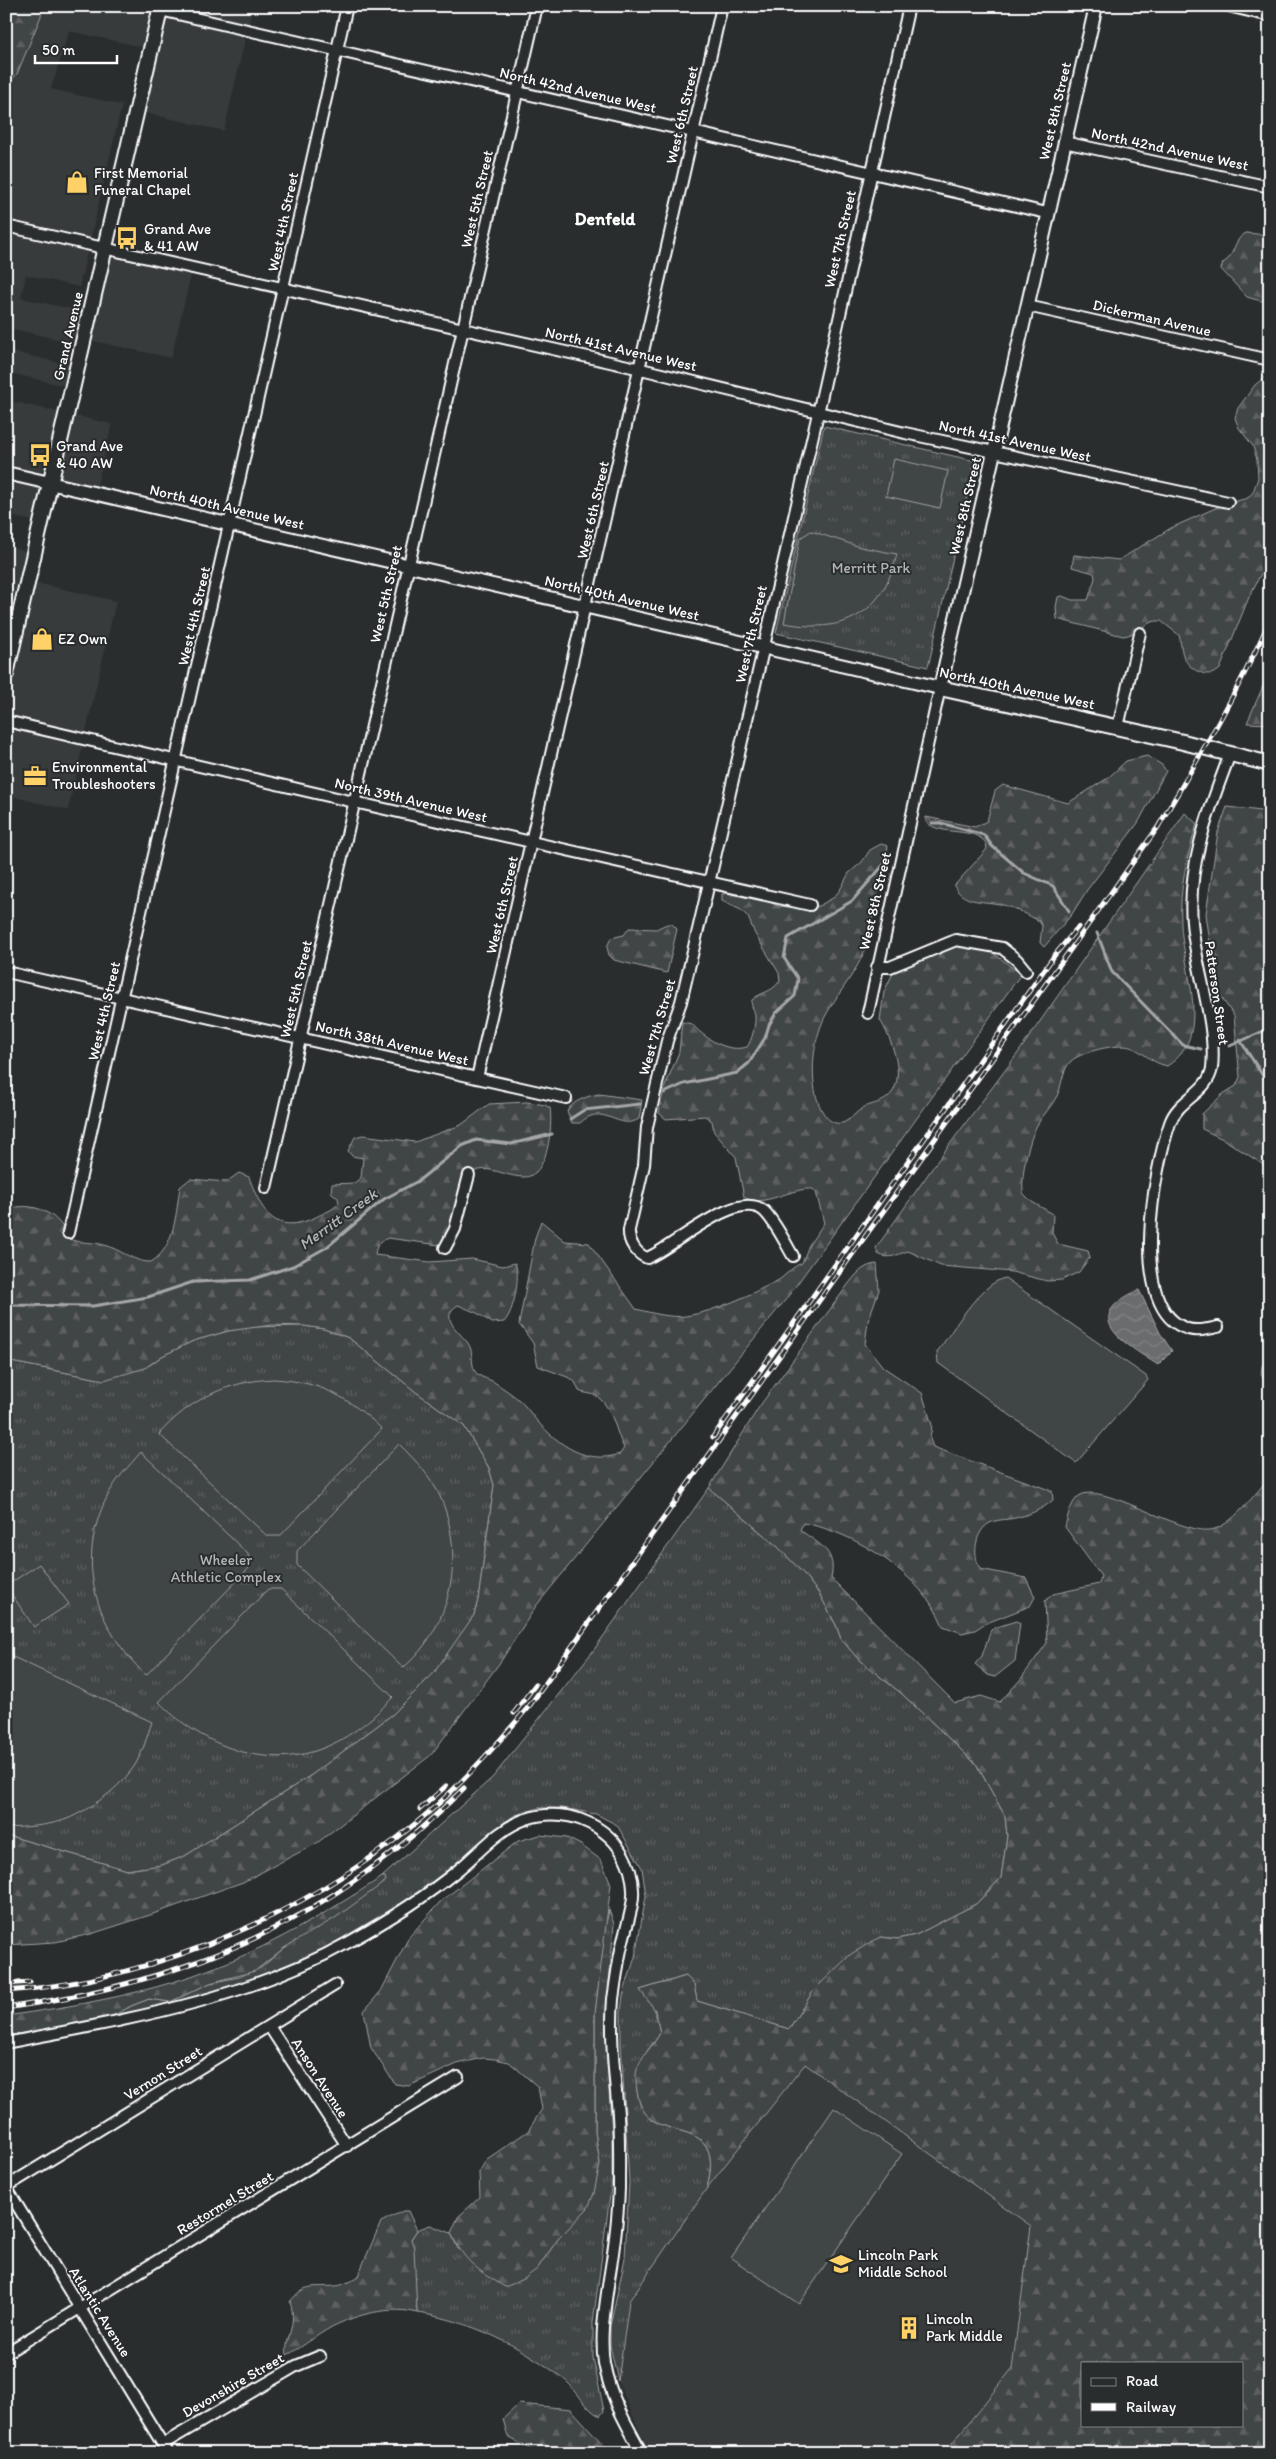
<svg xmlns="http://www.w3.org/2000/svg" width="1276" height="2459" viewBox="0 0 1276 2459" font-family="Itim,sans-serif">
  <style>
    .built { fill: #373a3b }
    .grass { fill: url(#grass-tufts); stroke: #a0a2a2 }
    .forest { fill: url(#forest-firs); stroke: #a0a2a2; fill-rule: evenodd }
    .garden { fill: #414445; stroke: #a0a2a2 }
    .water { fill: url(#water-waves); stroke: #a6a7a7 }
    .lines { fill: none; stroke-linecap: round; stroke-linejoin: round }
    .stream { stroke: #a6a7a7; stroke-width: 3 }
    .minor-casing { stroke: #fff; stroke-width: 14 }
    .tertiary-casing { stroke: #fff; stroke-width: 16 }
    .secondary-casing { stroke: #fff; stroke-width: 18 }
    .minor { stroke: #2a2d2e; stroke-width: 10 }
    .tertiary { stroke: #2a2d2e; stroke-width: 12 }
    .secondary { stroke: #2a2d2e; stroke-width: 14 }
    .rail-casing { stroke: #fff; stroke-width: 5 }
    .rail { stroke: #2a2d2e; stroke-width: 3; stroke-dasharray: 9; stroke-linecap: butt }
    .labels { text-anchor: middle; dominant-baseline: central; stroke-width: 4; stroke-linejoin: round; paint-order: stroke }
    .street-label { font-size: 15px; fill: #fff; stroke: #2a2d2e }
    .poi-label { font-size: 15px; fill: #fff; stroke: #2a2d2e; text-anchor: start }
    .park-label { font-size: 15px; fill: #b3b4b5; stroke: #2a2d2e }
    .water-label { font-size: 16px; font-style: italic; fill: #b4b6b6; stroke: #2a2d2e }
    .quarter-label { font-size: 18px; font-weight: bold; fill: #fff; stroke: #2a2d2e }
  </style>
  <defs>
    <pattern id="grass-tufts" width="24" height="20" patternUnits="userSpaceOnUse" patternTransform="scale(1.25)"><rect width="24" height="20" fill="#414445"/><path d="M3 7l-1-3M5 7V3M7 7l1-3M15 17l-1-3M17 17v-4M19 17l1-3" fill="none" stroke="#5e6061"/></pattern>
    <pattern id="forest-firs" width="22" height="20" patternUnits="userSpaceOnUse" patternTransform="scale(1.25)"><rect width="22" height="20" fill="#414445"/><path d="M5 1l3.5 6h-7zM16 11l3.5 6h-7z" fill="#5e6061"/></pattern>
    <pattern id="water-waves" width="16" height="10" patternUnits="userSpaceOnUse" patternTransform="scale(1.25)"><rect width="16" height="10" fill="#6a6c6d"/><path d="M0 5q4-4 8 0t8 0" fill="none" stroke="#808283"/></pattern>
  </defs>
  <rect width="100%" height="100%" fill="#2a2d2e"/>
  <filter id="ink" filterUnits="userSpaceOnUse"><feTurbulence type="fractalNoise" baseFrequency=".02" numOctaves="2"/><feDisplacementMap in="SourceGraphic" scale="10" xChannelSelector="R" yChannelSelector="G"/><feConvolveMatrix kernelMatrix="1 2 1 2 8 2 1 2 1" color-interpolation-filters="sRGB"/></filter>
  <g filter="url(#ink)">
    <g class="built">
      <path d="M6,6H253L224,131L137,111L151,49L69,31L51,89L122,105L79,287L26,275L21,298L90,313L105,248L193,267L171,358L84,339L83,345L13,329L9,351L78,367L73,388L6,372Z"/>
      <path d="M6,400L112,424L95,494L51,483L41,523L6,515Z"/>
      <path d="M6,546L34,553L28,581L116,601L68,810L6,795V623L18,625L23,600L6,597Z"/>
      <path d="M805,2064L1031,2226L1012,2369L944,2453H649L618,2381L629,2301L707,2188Z"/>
    </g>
    <g class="grass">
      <path d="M824,426L975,461L928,667L776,633Z"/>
      <path d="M304,1326L324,1329L349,1338L416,1392L464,1426L489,1468L494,1485L478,1600L474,1615L468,1626L433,1674L393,1714L313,1774L185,1856L162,1865L127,1870L6,1835V1361L94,1378L150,1365L162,1356L193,1341L228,1331L251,1327Z"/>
      <path d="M709,1488L778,1547L803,1573L820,1595L836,1625L841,1639L859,1660L901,1693L977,1765L1005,1816L1007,1836L1001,1878L976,1904L916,1935L897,1939L880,1937L814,1990L789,2029L697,2001L694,1984L686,1976L640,1990L655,2010L660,2033C655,2043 644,2052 641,2062C637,2073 635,2084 638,2096C648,2151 728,2106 707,2188L629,2301L618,2381L610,2345V2326L625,2258L629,2182L621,2042V2012L623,1995L635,1957L646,1896L642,1868L617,1825L596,1814L563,1808H539L515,1815L493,1830L452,1867L409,1899L320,1951L242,1983L185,2001L109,2018L131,2006L149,1999L170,2002L210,1983L239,1977L262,1967L284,1948L385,1877H382L493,1777L593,1651Z"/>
      <path d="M609,1910L614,1924L606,2017L607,2063L612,2133V2180L593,2322V2358L604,2411L600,2416C586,2410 577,2390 565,2380C523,2347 470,2320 417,2313L411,2239L417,2230L430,2225L451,2233L458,2249L537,2269L558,2239L600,2164L595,2132V2013L603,1936Z"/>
    </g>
    <g class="forest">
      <path d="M6,6H42L41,16L17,74L6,86Z"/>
      <path d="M1246,233L1267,235L1270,241V298L1261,301L1247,297L1221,269L1223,263C1236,256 1232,240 1246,233Z"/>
      <path d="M1270,373V556L1249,597L1220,669C1209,680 1191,671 1184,658C1181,651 1181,642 1179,635L1161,621C1146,619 1138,635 1123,636L1057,619L1056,607L1058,597L1062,596L1072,600H1088L1095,578L1094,573L1072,567L1074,555L1119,560L1171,528L1222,505L1248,498L1253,492L1258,478L1257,460L1253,446L1239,428L1235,418L1238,408L1255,385Z"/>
      <path d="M1270,670V724L1247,723Z"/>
      <path d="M1147,756L1162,765L1166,771L1138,823L1087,890L1072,914L1044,947L1040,943L1042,926L1039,921C1028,915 1016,908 1003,905C986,900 964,905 954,886L987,849L986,843C973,826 942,837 926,822V817L975,827L987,821L995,791L1003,785L1068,803L1108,778L1126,761Z"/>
      <path d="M1227,807L1270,812V1169L1225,1140L1202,1129V1114L1223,1094L1236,1086L1240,1077L1234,1016L1217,991L1206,914L1218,832Z"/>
      <path d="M1185,813L1197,824C1187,857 1179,888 1181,923C1182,968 1215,1036 1167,1066C1149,1062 1142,1050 1130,1047C1117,1043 1081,1052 1071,1061C1062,1070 1062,1086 1057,1096C1051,1107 1043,1115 1037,1125C1028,1143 1021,1173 1023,1193L1032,1202L1053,1214L1052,1233L1058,1244L1088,1251L1090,1257L1079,1272L1062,1280L1047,1281L1012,1272L941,1266L908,1251C896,1255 889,1260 878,1254L876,1248L938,1160L1018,1053Z"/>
      <path d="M881,844L888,846L866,947C857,972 840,990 827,1013C814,1036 810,1069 816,1095C819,1107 828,1129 845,1122C852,1118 856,1112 863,1108C870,1104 881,1103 887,1098C909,1081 891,1038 880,1020L884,992L893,973L949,947L963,945L988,949L1021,974L787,1298L536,1606L501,1661L431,1755L317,1843L243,1882L150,1915L91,1934L55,1942L6,1945V1835L127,1870L162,1865L185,1856L313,1774L393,1714L433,1674L474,1615L478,1600L494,1485L489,1468L464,1426L416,1392L349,1338L324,1329L304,1326L272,1325L228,1331L193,1341L162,1356L145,1368L104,1380L6,1361V1210C26,1202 49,1208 62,1226C65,1230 65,1235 70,1239C76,1243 96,1242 104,1245C120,1249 135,1263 151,1262C175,1248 176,1212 180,1187L190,1179L226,1182L239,1173L249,1177C262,1213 275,1236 316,1217C325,1212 332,1211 339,1203L338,1198L331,1192L332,1184L354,1183L361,1178L363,1158L352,1156L348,1151L355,1137L363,1135L415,1142L461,1125L489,1104L527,1102L545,1105L550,1108C553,1125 548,1179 523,1177C501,1176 487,1162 467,1175L449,1236L439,1245L388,1238C378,1242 376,1246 375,1255L430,1262L472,1259L503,1266L515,1263C521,1276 514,1312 504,1322L492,1323L477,1313L458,1305C436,1318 464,1335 469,1345C474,1353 470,1367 477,1374C482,1378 489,1379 494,1382C503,1388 512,1394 519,1400C526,1406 531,1414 537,1421C559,1445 586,1465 620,1454L624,1448C615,1431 614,1410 598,1397C593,1393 585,1394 579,1391L575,1382L570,1378L538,1366L533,1343L519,1324L535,1238L541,1221L565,1241L589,1243L636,1309C652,1313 670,1318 686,1316C717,1311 749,1295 777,1281C786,1276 791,1267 802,1263L809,1245L824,1223L816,1192L813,1189C791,1187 763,1209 744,1197L736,1157L714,1132L712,1121L705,1116L666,1119L659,1113L664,1089L679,1052L682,1022L692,1024C704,1038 727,1053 747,1047C752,1041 756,1023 755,1016C755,1009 750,1007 752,1000C762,991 770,994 780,981L779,973L755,934L748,917L741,910L722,901V894L729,893L765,900L778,906L813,909L833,898L840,890L849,873L862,862L870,850Z"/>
      <path d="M667,924H672L677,929L667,973L614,960L609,955L607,947L611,938L624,935L629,928L656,929Z"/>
      <path d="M599,1094L642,1100L639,1119C618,1132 603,1101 580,1123H572L567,1111C573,1101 587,1096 599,1094Z"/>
      <path d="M877,1264L879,1290L868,1321L865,1344L883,1367L922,1393L932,1425L930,1439L933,1447L1052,1491L1053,1500C1042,1510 1028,1515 1015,1518C1006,1520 996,1519 988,1524C974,1534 973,1556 980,1569L1026,1578L1035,1597L1030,1606L984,1624L975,1630L962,1633L943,1626C923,1575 855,1532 803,1523L800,1530C820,1545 837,1551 831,1578L955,1703L981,1696L1000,1702L1020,1680L1047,1643L1045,1601L1053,1594L1099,1584L1101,1576L1065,1527C1067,1518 1071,1502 1079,1496C1099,1480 1179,1534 1210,1530C1231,1528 1256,1492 1270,1477V2453H944L1012,2369L1031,2226L805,2064L707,2188C728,2106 648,2151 638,2096C636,2087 635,2077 637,2069C641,2056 654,2045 660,2033L655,2010L640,1990L686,1976L694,1984L697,2001L789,2029L814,1990L851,1954L880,1937L897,1939L916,1935L976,1904L1001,1878L1007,1836L1005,1816L977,1765L901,1693L859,1660L841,1639L836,1625L820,1595L803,1573L778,1547L709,1488L759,1407L847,1286C855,1276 862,1265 877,1264ZM1082,2363H1242V2425H1082Z"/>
      <path d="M1270,1355V1385L1261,1375L1262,1366Z"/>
      <path d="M1016,1621L1020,1623L1015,1661L995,1677L988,1675L975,1664L982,1656L991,1629Z"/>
      <path d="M540,1835L567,1838L581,1845L601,1860L611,1884L595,2013V2132L600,2164L594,2193L588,2208L558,2239L537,2269L524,2279L505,2287C479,2271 464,2262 451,2233L458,2217L480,2197L479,2172L487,2159L528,2131L542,2109L538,2087L509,2062L495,2059L483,2058L457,2064L409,2086L395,2084L371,2048L364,2011L381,1991L409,1937L440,1902L518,1841Z"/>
      <path d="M382,1877H385L386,1881L335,1918L284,1948L255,1971L210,1983L170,2002L149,1999L131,2006L109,2018L6,2036V2016C73,2006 142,1995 205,1971C269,1948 326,1913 382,1877Z"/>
      <path d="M403,2211H408L417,2230L411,2239L414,2248L417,2313C393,2306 363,2313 340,2323C321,2331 305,2346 287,2355C284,2338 298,2326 290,2302C305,2282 313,2288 335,2286C342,2286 350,2281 357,2278L381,2222Z"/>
      <path d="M519,2404L571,2409L611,2453H538L508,2437L503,2419Z"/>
    </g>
    <g class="garden">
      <path d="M894,459L948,471L940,508L886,496Z"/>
      <path d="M811,531L860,547L897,554C882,616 843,634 784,623L800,538Z"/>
      <path d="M1005,1278L1146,1376L1148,1380L1076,1463L938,1363L937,1352C952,1332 980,1283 1005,1278Z"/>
      <path d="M274,1379C322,1382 348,1397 382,1429L280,1536H267L159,1434C190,1399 228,1381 274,1379Z"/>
      <path d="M399,1444C416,1461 433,1478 442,1501C465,1559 451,1627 403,1668L297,1565V1551Z"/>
      <path d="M141,1452L248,1554L249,1568L146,1675C95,1627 74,1561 108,1495C116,1479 129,1466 141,1452Z"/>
      <path d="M39,1564L69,1604L34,1627L6,1586Z"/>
      <path d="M268,1589H281L393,1697C372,1720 346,1741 315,1751C259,1769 198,1742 159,1702Z"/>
      <path d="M13,1657L152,1722C147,1736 143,1752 135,1765C121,1787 91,1809 67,1819C48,1826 26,1827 6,1828V1659Z"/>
      <path d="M834,2108L902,2154L799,2304L731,2258Z"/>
    </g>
    <path class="water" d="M1139,1290L1160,1333L1172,1351L1158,1365C1124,1343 1077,1317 1139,1290Z"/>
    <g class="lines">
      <g class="stream">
        <path d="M932,823H941L984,835L992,846L1024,873L1053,886L1069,911"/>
        <path d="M1097,933L1112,972L1183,1045L1201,1049"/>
        <path d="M1240,1040L1270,1087"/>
        <path d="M1230,1046L1270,1028"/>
        <path d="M664,1093L684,1084L737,1073L749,1063L765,1038L769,1025L776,1013L795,996L798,979L784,958L788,938L852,901L887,861"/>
        <path d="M570,1119L584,1110L640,1104"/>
        <path d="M6,1305L93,1306L148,1297L193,1282L250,1280L293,1266L327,1247L384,1199L418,1181L462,1146L476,1140L511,1144L552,1134"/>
      </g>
      <defs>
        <g id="minor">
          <path d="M1228,6L1270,16"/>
          <path d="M160,10L1047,213"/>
          <path d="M1064,142L1270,187"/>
          <path d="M6,226L641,369L905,433L1228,502"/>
          <path d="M1027,306L1270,360"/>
          <path d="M6,721L354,802L810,905"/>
          <path d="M1118,727L1140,633"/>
          <path d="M877,967H890L956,940L1002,948L1017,960L1026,971"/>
          <path d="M6,972L566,1098"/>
          <path d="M868,1013L940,688"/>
          <path d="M477,1078L722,6"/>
          <path d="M266,1188L537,6"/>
          <path d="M68,1233L347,6"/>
          <path d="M445,1248L455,1229L469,1175"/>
          <path d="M793,1256C786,1244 774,1220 764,1211C736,1188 673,1248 647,1258C636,1254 628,1241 629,1230L644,1165L647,1127L667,1041L681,1002L709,883L816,422L909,6"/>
          <path d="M1218,1327C1208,1329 1198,1332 1188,1329C1126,1311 1155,1166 1170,1123C1178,1099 1208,1093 1212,1068C1217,1023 1195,967 1192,922C1187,864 1210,808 1230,754"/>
          <path d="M269,2026L347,2146"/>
          <path d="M6,2043C123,2020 244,2001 349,1942C387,1921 425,1897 458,1870C479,1853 499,1828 526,1819C569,1805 617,1827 630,1871C638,1897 629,1916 623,1941C618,1960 616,1980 613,1999C610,2035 614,2068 617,2103C620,2131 619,2160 619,2188C618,2219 614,2249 609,2279C605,2307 600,2335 604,2363C610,2397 626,2424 642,2453"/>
          <path d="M6,2187L335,1985"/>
          <path d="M6,2187L168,2453"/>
          <path d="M6,2353L458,2077"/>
          <path d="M163,2444L296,2366L320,2356"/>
        </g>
        <path id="tertiary" d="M6,473L940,688L1096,6"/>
        <g id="secondary">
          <path d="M6,674L161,6"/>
          <path d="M940,688L1183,742L1270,764"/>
        </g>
      </defs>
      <use href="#minor" class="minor-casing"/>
      <use href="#tertiary" class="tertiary-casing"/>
      <use href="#secondary" class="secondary-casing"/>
      <use href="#minor" class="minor"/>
      <use href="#tertiary" class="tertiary"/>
      <use href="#secondary" class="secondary"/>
      <defs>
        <g id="rail">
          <path d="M713,1437L1054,956L1078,927"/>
          <path d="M514,1713L535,1685"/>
          <path d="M420,1809L446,1786"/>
          <path d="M6,1984L30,1982"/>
          <path d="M6,1991C159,1981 323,1907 437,1805C471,1774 501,1740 530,1705L1158,827C1198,759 1238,692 1270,620"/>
          <path d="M6,2008C191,1981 331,1922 464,1788"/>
        </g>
      </defs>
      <use href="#rail" class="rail-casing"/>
      <use href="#rail" class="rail"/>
    </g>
  </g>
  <defs>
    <symbol id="shop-bare" viewBox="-9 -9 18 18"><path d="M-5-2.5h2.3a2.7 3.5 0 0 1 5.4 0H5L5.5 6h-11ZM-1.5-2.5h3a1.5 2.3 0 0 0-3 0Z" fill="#ffd166" stroke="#2a2d2e" stroke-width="2.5" paint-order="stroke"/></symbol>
    <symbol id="bus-bare" viewBox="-9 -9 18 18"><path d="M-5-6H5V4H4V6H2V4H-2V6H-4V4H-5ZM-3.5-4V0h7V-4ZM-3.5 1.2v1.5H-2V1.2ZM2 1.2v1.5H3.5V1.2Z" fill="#ffd166" stroke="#2a2d2e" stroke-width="2.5" paint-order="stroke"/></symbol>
    <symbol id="office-bare" viewBox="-9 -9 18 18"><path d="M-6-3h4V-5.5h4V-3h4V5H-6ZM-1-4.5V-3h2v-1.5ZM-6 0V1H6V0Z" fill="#ffd166" stroke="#2a2d2e" stroke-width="2.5" paint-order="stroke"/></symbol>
    <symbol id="school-bare" viewBox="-9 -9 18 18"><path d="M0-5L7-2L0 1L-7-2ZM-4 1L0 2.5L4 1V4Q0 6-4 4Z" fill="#ffd166" stroke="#2a2d2e" stroke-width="2.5" paint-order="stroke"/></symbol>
    <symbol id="building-bare" viewBox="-9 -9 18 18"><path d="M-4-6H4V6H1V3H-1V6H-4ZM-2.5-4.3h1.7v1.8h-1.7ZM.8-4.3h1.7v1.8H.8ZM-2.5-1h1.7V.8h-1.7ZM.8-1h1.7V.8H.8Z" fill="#ffd166" stroke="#2a2d2e" stroke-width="2.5" paint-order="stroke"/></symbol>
  </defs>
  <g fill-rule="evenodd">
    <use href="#shop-bare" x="61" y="166" width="32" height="32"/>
    <use href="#bus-bare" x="111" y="222" width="32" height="32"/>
    <use href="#bus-bare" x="24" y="439" width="32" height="32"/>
    <use href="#shop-bare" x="26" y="623" width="32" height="32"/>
    <use href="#office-bare" x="19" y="760" width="32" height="32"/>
    <use href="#school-bare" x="825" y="2248" width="32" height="32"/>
    <use href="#building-bare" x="893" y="2312" width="32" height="32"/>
  </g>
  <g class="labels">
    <g class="street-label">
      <text transform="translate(578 90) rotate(13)">North 42nd Avenue West</text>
      <text transform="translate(1055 111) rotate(-77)">West 8th Street</text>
      <text transform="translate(682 115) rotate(-77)">West 6th Street</text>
      <text transform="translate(1170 149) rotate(12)">North 42nd Avenue West</text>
      <text transform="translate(477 199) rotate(-77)">West 5th Street</text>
      <text transform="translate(283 222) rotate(-78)">West 4th Street</text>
      <text transform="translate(840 239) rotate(-77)">West 7th Street</text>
      <text transform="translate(1152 318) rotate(13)">Dickerman Avenue</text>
      <text transform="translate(68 336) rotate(-77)">Grand Avenue</text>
      <text transform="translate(621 349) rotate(13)">North 41st Avenue West</text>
      <text transform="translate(1015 441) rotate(12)">North 41st Avenue West</text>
      <text transform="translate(965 506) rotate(-77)">West 8th Street</text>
      <text transform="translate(227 507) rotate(13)">North 40th Avenue West</text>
      <text transform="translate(593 510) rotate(-77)">West 6th Street</text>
      <text transform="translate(386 594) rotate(-77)">West 5th Street</text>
      <text transform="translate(622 598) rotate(13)">North 40th Avenue West</text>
      <text transform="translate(194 616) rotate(-77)">West 4th Street</text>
      <text transform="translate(751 634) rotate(-77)">West 7th Street</text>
      <text transform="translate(1017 688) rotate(12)">North 40th Avenue West</text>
      <text transform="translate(411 800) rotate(13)">North 39th Avenue West</text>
      <text transform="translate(875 901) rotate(-77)">West 8th Street</text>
      <text transform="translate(502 905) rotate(-77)">West 6th Street</text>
      <text transform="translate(296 989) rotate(-77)">West 5th Street</text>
      <text transform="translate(1217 993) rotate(82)">Patterson Street</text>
      <text transform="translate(104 1011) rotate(-77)">West 4th Street</text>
      <text transform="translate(657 1027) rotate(-74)">West 7th Street</text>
      <text transform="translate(392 1043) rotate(13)">North 38th Avenue West</text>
      <text transform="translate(163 2073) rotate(-32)">Vernon Street</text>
      <text transform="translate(320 2078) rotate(57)">Anson Avenue</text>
      <text transform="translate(225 2203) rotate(-31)">Restormel Street</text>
      <text transform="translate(100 2312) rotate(58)">Atlantic Avenue</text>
      <text transform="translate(233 2385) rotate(-30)">Devonshire Street</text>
    </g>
    <g class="poi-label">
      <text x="94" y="173">First Memorial<tspan x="94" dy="17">Funeral Chapel</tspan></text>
      <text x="144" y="229">Grand Ave<tspan x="144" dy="17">&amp; 41 AW</tspan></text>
      <text x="56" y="446">Grand Ave<tspan x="56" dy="17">&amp; 40 AW</tspan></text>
      <text x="58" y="639">EZ Own</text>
      <text x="52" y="767">Environmental<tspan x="52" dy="17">Troubleshooters</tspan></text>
      <text x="858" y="2255">Lincoln Park<tspan x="858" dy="17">Middle School</tspan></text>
      <text x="926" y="2319">Lincoln<tspan x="926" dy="17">Park Middle</tspan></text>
    </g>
    <g class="park-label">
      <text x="871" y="568">Merritt Park</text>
      <text x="226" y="1560">Wheeler<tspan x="226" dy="17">Athletic Complex</tspan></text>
    </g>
    <g class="water-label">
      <text transform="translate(338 1219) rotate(-36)">Merritt Creek</text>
    </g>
    <g class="quarter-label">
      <text x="605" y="219">Denfeld</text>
    </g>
  </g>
  <rect width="1276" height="2459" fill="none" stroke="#2a2d2e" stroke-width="25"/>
  <rect x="12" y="12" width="1251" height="2434" fill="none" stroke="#fff" stroke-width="2" filter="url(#ink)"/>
  <rect x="1081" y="2362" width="162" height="65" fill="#2a2d2e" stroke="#7f8182"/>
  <rect x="1091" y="2378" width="25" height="8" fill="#2a2d2e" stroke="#7f8182"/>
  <text x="1126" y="2386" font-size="15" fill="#ffffff">Road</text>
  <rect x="1091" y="2403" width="25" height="8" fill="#ffffff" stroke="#7f8182"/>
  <text x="1126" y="2412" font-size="15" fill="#ffffff">Railway</text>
  <path d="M35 55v8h82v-8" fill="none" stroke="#ffffff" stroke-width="2.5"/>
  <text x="42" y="55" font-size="15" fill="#ffffff" stroke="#2a2d2e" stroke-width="4" paint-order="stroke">50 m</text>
</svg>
